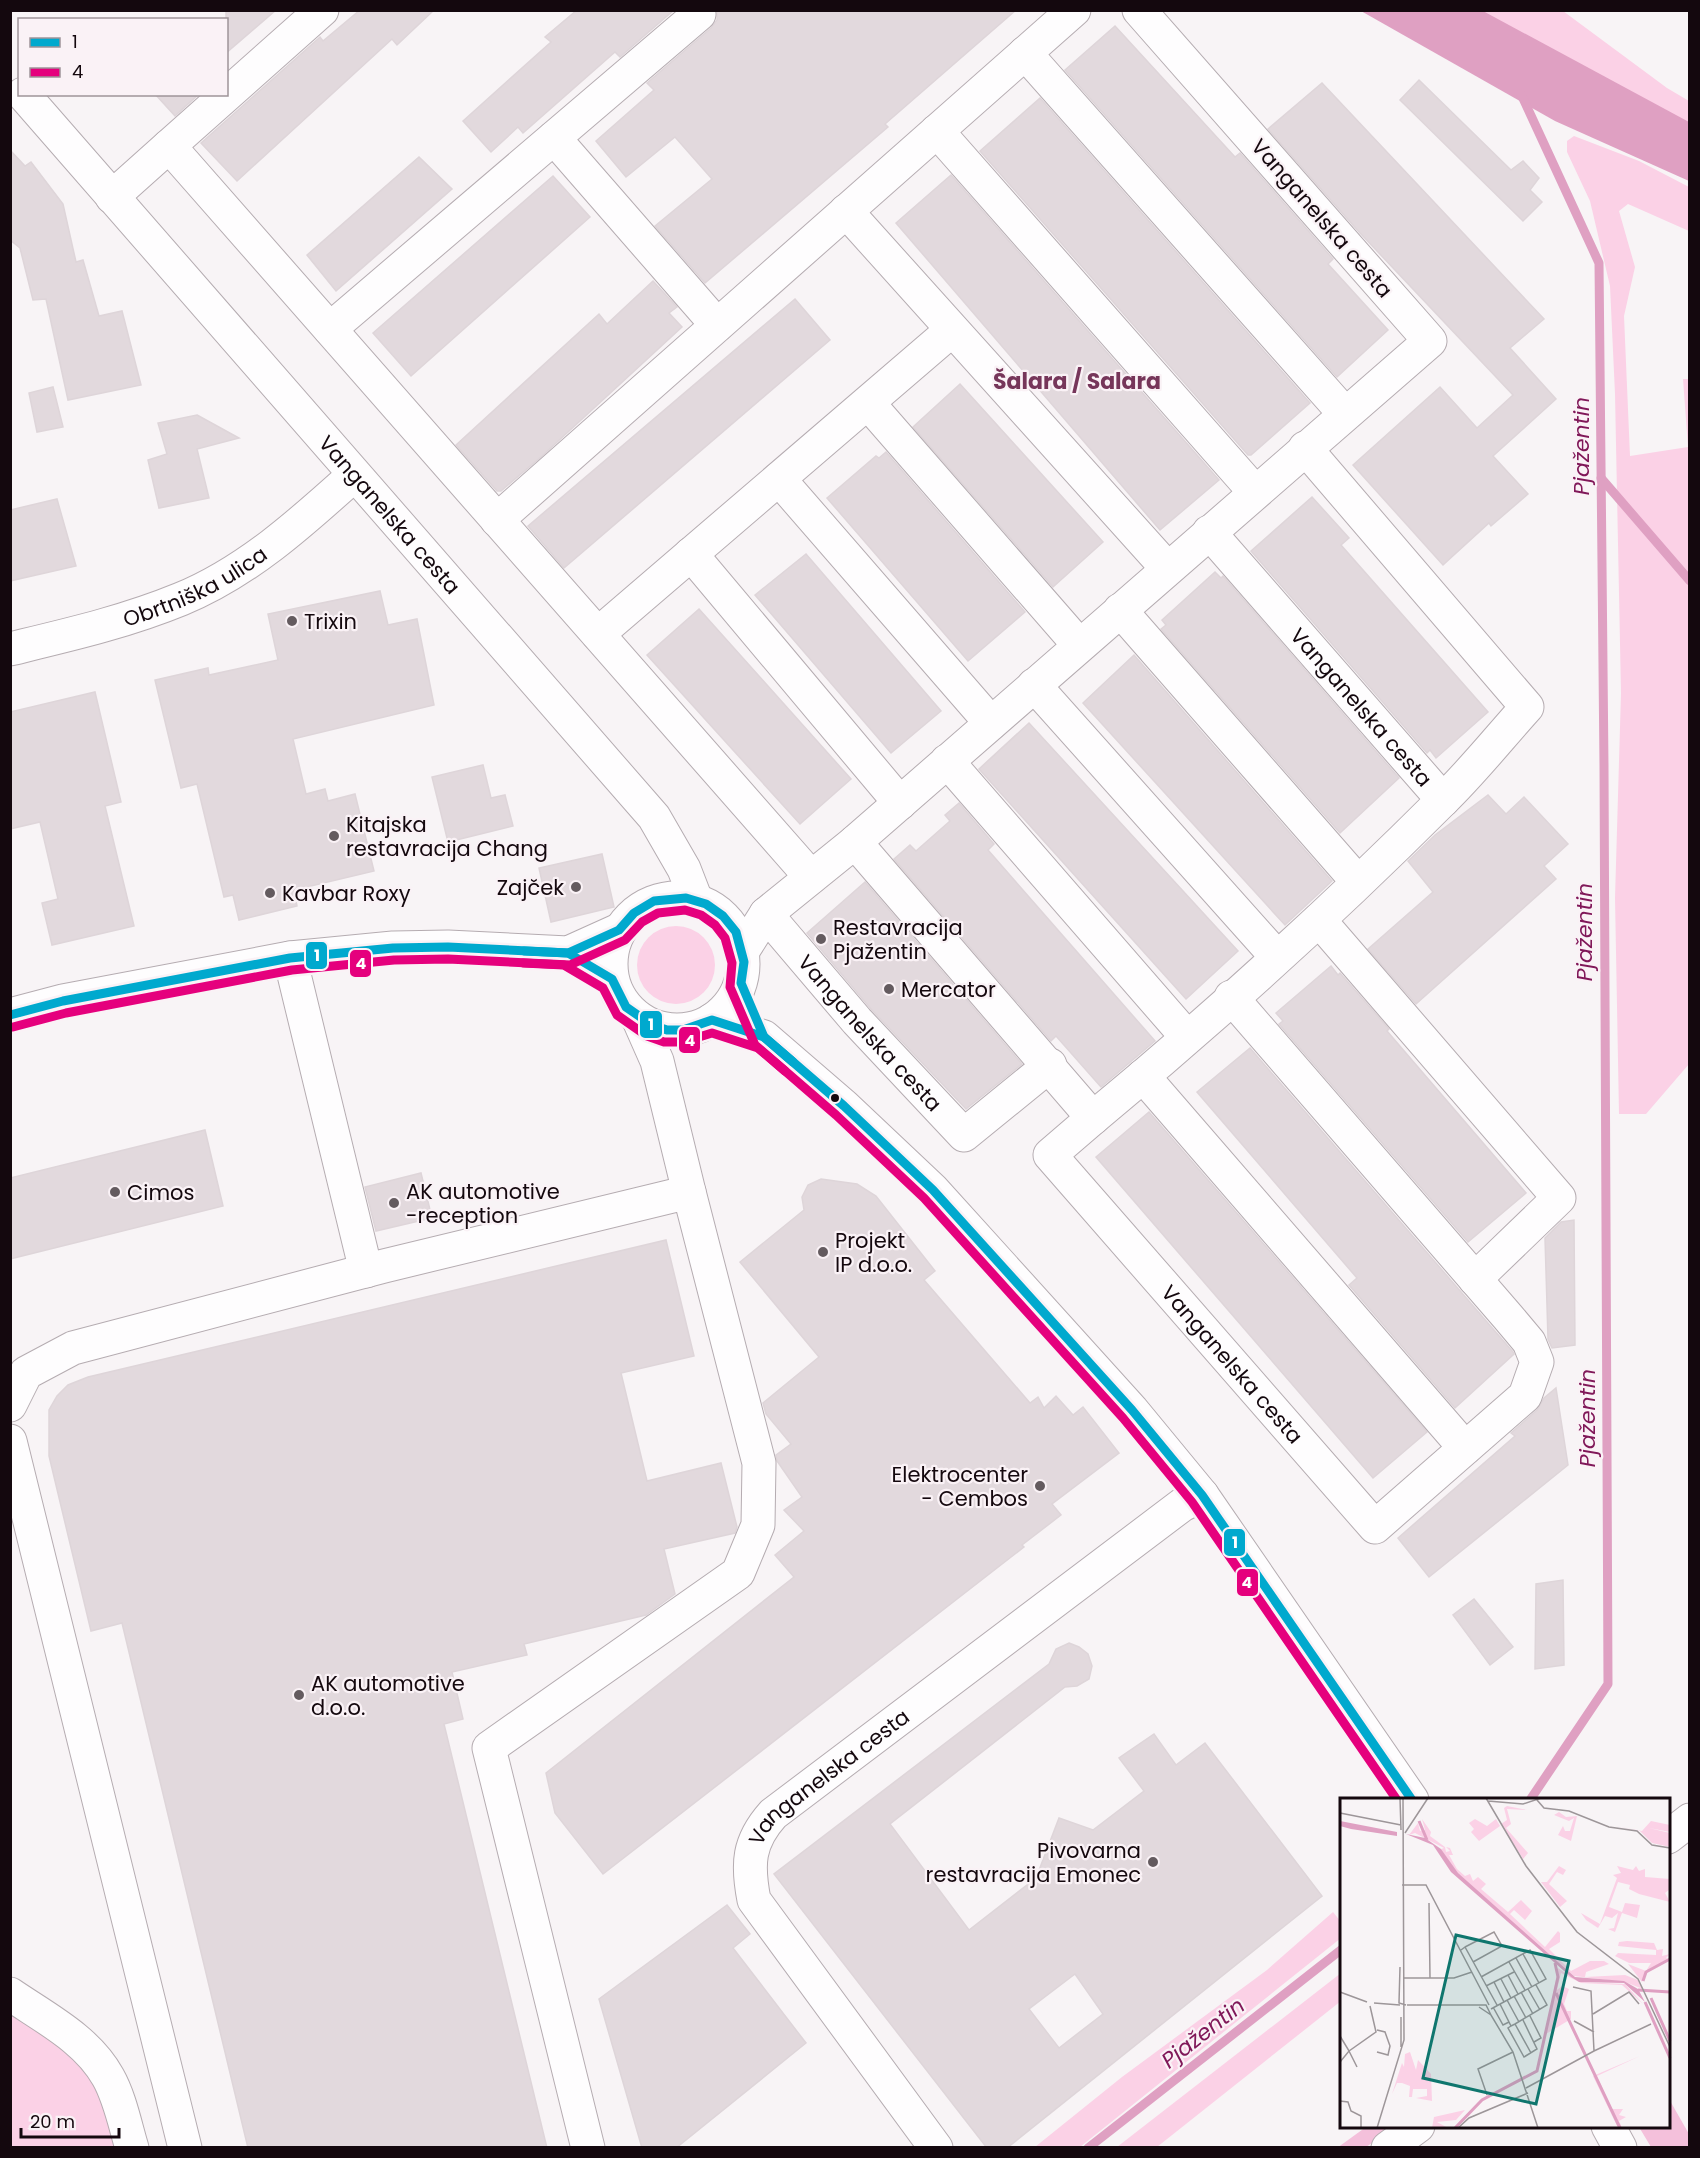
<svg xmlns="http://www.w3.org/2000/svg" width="1700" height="2158" viewBox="0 0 1700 2158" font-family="Poppins,sans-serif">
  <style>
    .green { fill: #fbd1e6 }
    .forest { fill: #f4c0db }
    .water { fill: #dfa0c2 }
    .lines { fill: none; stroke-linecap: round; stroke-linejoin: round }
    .stream { stroke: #dfa0c2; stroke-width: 9 }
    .building { fill: #e2d9dd; stroke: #ded5d9; stroke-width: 1.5; fill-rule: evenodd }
    .minor-casing { stroke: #b5acb1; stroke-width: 35 }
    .minor { stroke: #fefdfe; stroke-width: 33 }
    .bus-1-casing { stroke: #faf2f6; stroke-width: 14 }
    .bus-2-casing { stroke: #faf2f6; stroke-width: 14 }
    .bus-1 { stroke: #00a9ce; stroke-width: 9 }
    .bus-2 { stroke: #e5007d; stroke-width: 9 }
    .poi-dot { fill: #645b5f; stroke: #faf2f6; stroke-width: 2 }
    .bus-dot { fill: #14080e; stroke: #faf2f6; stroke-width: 2 }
    .labels { text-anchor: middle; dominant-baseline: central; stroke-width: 4.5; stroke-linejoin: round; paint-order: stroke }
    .street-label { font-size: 21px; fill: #14080e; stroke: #faf2f6 }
    .poi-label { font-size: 21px; fill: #14080e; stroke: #faf2f6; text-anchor: start }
    .neighbourhood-label { font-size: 22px; font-weight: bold; fill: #76365a; stroke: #faf2f6 }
    .water-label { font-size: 22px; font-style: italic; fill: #801859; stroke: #faf2f6 }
    .inset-river { fill: none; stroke: #dfa0c2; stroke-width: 3 }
    .inset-road { fill: none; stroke: #9d9699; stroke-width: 1.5 }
    .view { fill: #0f766e; fill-opacity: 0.15; stroke: #0f766e; stroke-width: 3 }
    .inset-edge { fill: none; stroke: #14080e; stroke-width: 3 }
    .line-badge { stroke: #faf2f6; stroke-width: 2 }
    .badge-label { font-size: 16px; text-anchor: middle; font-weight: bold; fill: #fff }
  </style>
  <rect width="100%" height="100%" fill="#f8f4f6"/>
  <g class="green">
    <path d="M1455,11H1563L1667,88L1689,101V149Z"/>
    <path d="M1574,136L1639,161L1689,187V231L1628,204L1619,211L1635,267L1624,316L1630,456L1688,447L1683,379H1690L1689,1064L1646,1114H1619L1615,898L1621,693L1615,394L1610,286L1590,201L1567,152V141Z"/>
    <circle cx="676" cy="965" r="39"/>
    <path d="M1333,1912L1341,1922V1938L1080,2147H1035L1122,2077L1267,1970Z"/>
    <path d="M1341,1973V2001L1157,2147H1117Z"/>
    <path d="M10,2012L69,2054L97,2083L122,2147H11Z"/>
  </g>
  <g class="forest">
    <path d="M1669,2099L1689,2134V2147H1651L1639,2127L1668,2126Z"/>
    <path d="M1366,2127H1396L1366,2147L1337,2148Z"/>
  </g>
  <path class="water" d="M1361,11H1483L1689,122V181L1555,121Z"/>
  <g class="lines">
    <g class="stream">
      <path d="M1521,94L1599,263L1604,766L1608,1684L1530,1800"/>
      <path d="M1601,478L1690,581"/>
      <path d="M1088,2148L1342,1949"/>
    </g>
  </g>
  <g class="building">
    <path d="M226,10H276L226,53Z"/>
    <path d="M360,10H434L397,45L392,39L237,181L201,143L320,37L323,41Z"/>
    <path d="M577,10H674L620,57L615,52L523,133L518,127L491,152L463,121L551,42L545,37Z"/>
    <path d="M717,10H1016L885,124L888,127L705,283L655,226L712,179L675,137L626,177L596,141L654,90L647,83L711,28L717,20Z"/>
    <path d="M1115,26L1235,157L1240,153L1333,259L1328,264L1388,330L1337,377L1065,70Z"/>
    <path d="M1419,80L1511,170L1523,161L1539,178L1530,190L1542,202L1523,221L1400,100Z"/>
    <path d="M1322,83L1544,319L1510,348L1556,399L1493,456L1528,494L1491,526L1489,523L1443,565L1353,465L1440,387L1477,428L1513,395L1360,233L1268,129Z"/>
    <path d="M155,94H199L175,116Z"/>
    <path d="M1040,98L1310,403L1251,455H1248L980,151Z"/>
    <path d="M10,150L25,166L31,162L63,204L76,262L83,260L99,316L122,311L141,385L68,400L46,299L33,300L20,248L10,240Z"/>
    <path d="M419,157L452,189L336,291L307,255Z"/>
    <path d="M951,175L1219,480L1160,530L896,223Z"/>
    <path d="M553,176L590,217L411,376L373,333Z"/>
    <path d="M653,281L677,307L669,313L682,327L542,456L501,491H497L456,445L599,314L607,324Z"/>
    <path d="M795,299L830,340L564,568L528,526Z"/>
    <path d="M960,384L1103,542L1053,587L913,427Z"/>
    <path d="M53,387L63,427L37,432L29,393Z"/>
    <path d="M197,415L239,438L197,449L209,498L159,508L148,460L167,454L158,423Z"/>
    <path d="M886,452L1025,612L968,661L827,498L876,456L879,458Z"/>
    <path d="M1312,497L1349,538L1341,545L1488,712L1436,758L1430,750L1427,753L1251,551Z"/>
    <path d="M57,499L76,566L10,581V510Z"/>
    <path d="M806,554L941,711L891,753L755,595Z"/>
    <path d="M1215,572L1221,578L1223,576L1399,778L1340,833L1161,629L1166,625L1162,620Z"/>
    <path d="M380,591L388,625L417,619L434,705L293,739L306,794L325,789L328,801L355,794L374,871L294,890L297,906L239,920L233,895L224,897L197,784L181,788L155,680L208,668L209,675L278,660L268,614Z"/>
    <path d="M699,609L851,779L800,824L647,655Z"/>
    <path d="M1134,655L1332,881L1285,925L1083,703Z"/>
    <path d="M95,692L121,802L105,806L134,926L52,945L42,903L58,899L40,822L10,829V712Z"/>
    <path d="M1029,723L1238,951L1186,999L979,769Z"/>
    <path d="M483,765L491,798L505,795L513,826L448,842L432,777Z"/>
    <path d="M1488,795L1506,814L1524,797L1568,844L1544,866L1556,879L1416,1004L1368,949L1433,892L1408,861L1435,835Z"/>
    <path d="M959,803L994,844L988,850L1155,1041L1101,1087L1056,1036L1051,1041L894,859L910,845L916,851L950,821L945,815Z"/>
    <path d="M602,854L614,907L551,922L539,868Z"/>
    <path d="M865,882L1022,1064L966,1109L871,1009L807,933Z"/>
    <path d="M1331,966L1338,975L1340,973L1389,1029L1387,1031L1526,1193L1468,1242L1279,1024L1283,1021L1276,1013Z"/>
    <path d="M1250,1048L1513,1352L1514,1354L1455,1408L1349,1285L1357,1278L1197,1092Z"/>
    <path d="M1149,1112L1427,1432L1373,1478L1096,1157Z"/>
    <path d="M205,1130L223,1206L10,1259V1178Z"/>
    <path d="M421,1173L432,1218L376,1231L365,1187Z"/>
    <path d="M821,1179L857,1184L876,1196L935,1271L924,1280L1030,1403L1038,1397L1044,1408L1056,1396L1073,1415L1083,1407L1119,1453L1052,1504L1061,1515L1022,1545L1024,1547L603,1874L555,1813L546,1773L794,1577L775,1555L804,1531L784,1510L802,1497L777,1461L776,1455L791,1444L766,1414L763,1403L819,1357L740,1262L804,1210L802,1197L808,1185Z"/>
    <path d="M1574,1220L1575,1345L1552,1348L1548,1339L1545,1238L1561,1222Z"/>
    <path d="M666,1240L694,1356L621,1373L647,1481L721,1463L737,1527L735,1533L664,1549L675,1594L646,1615L524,1644L527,1655L452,1672L463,1719L444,1724L547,2148H248L122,1623L91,1631L49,1456V1410L57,1396L68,1385L88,1377Z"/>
    <path d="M1556,1388L1568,1465L1429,1577L1398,1538L1515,1436L1511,1433L1537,1410L1544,1398Z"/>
    <path d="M1563,1580L1564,1665L1535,1669L1536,1584Z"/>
    <path d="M1474,1599L1513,1647L1490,1665L1453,1615Z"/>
    <path d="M1069,1643L1079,1647L1088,1654L1092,1666L1089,1679L1077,1686L1065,1687L890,1824L969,1930L1036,1878L1059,1818L1093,1830L1144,1791L1119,1758L1154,1734L1176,1765L1205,1743L1322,1896L1007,2148H987L774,1874L1049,1664L1056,1649ZM1075,1974L1103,2014L1059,2048L1029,2009Z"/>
    <path d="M727,1905L750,1934L733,1948L806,2043L676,2148H642L599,1999Z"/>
  </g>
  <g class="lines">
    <defs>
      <g id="minor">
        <path d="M1025,53L1345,414"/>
        <path id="s1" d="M23,94L654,817L684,869L696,900"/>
        <path d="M937,131L1255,492"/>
        <path d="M554,138L717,325"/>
        <path d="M169,146L322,10"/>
        <path d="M112,197L169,146L811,877"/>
        <path d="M846,211L1167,568"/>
        <path d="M330,329L699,14L696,10"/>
        <path d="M868,403L1079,645"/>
        <path d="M779,479L991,723"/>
        <path d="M497,520L1074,10"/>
        <path id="s2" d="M1209,532L1443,800"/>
        <path d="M691,554L900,803"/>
        <path d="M1120,610L1357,881"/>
        <path d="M598,634L952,330"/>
        <path id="s3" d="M10,649C68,635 125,622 181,599C247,572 302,522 354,475"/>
        <path d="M1034,685L1277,957"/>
        <path d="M947,761L1187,1037"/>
        <path d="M855,842L1093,1118C1214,1018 1331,912 1442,801C1472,772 1499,738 1527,707L1305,448"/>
        <circle cx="677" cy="964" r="66"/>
        <path id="s4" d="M766,914L857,1021L964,1135L1050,1065"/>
        <path d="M1319,920L1559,1198L1475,1279"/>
        <path d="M742,952L766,914L855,842L1430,341L1139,10"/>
        <path d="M290,958L366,1271"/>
        <path d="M10,1015L63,1001L290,958L393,948L448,947L568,953L619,930"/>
        <path d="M638,1018L657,1061L689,1192"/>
        <path d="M712,1020L764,1037L844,1106L933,1190L1132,1410L1202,1495L1412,1800"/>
        <path d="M1143,1076L1465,1448"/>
        <path id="s5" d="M1093,1118L1050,1155L1375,1527L1525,1396L1537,1362L1529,1342L1508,1317L1231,997"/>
        <path d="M10,1405L26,1373L73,1348L384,1266L689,1192L759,1463L758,1525L738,1573L489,1748L588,2148"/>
        <path d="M10,1441L185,2148"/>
        <path d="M1668,1837L1690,1820"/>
        <path d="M10,1994C45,2018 87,2039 108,2077C120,2098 125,2125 132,2148"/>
        <path d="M1608,2126L1620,2148"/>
        <path id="s6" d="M936,2148L754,1900C747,1864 748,1842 773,1814L1182,1505L1202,1495"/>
        <path d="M1388,2148L1418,2126"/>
      </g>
    </defs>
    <use href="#minor" class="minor-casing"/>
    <use href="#minor" class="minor"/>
    <defs>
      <g id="bus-1">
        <path d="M524,951L568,953L612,979L626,1007L652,1025L667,1030H683L712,1020L764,1037L793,1062"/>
        <path d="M10,1015L63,1001L290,958L393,948L448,947L568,953L619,930L634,913L654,901L686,898L706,904L723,916L736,932L744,962L741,983L764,1037L844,1106L933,1190L1132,1410L1202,1495L1412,1800"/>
      </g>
      <g id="bus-2">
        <path d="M523,963L564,965L603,988L617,1015L647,1036L664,1042H683L712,1033L758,1048L785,1071"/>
        <path d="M13,1027L66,1013L292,970L394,960L448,959L570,965L625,940L642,922L658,913L685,910L701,915L715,925L725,938L732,963L730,987L755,1045L836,1115L924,1198L1123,1418L1192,1502L1397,1800"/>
      </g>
    </defs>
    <use href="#bus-1" class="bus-1-casing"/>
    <use href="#bus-2" class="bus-2-casing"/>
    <use href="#bus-1" class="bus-1"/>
    <use href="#bus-2" class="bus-2"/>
  </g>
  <g class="poi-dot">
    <circle cx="292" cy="621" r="6"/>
    <circle cx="334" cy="836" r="6"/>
    <circle cx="576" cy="887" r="6"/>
    <circle cx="270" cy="893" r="6"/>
    <circle cx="821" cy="939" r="6"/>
    <circle cx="889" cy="989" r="6"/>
    <circle cx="115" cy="1192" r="6"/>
    <circle cx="394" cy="1203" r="6"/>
    <circle cx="823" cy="1252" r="6"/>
    <circle cx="1040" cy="1486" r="6"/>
    <circle cx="299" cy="1695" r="6"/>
    <circle cx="1153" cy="1862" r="6"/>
  </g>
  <circle class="bus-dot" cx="835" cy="1098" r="5"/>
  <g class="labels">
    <g class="street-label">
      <text transform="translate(1322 218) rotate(49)">Vanganelska cesta</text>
      <text stroke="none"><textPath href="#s1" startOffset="558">Vanganelska cesta</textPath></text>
      <text stroke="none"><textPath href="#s3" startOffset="196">Obrtniška ulica</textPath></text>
      <text stroke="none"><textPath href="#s2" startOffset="232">Vanganelska cesta</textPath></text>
      <text stroke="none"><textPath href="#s4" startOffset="158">Vanganelska cesta</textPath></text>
      <text stroke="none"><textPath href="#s5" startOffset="334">Vanganelska cesta</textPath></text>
      <text stroke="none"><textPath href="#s6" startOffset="466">Vanganelska cesta</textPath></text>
    </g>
    <g class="poi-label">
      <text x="304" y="621">Trixin</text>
      <text x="346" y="824">Kitajska<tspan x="346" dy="24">restavracija Chang</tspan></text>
      <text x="564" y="887" text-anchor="end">Zajček</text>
      <text x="282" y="893">Kavbar Roxy</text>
      <text x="833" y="927">Restavracija<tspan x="833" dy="24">Pjažentin</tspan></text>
      <text x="901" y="989">Mercator</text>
      <text x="406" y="1191">AK automotive<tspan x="406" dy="24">-reception</tspan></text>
      <text x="127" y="1192">Cimos</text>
      <text x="835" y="1240">Projekt<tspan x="835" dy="24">IP d.o.o.</tspan></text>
      <text x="1028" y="1474" text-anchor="end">Elektrocenter<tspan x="1028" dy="24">- Cembos</tspan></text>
      <text x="311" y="1683">AK automotive<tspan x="311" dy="24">d.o.o.</tspan></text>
      <text x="1141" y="1850" text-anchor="end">Pivovarna<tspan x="1141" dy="24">restavracija Emonec</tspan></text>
    </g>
    <g class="neighbourhood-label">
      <text x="1077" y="381">Šalara / Salara</text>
    </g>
    <g class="water-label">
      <text transform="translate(1581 446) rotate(-90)">Pjažentin</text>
      <text transform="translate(1584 932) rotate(-90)">Pjažentin</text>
      <text transform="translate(1587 1418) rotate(-90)">Pjažentin</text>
      <text transform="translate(1203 2033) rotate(-38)">Pjažentin</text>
    </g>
  </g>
  <g transform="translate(1340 1798)">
    <rect width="330" height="330" fill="#f8f4f6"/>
    <path d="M167,8L187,12L167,11L171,26L166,30L188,55L183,61L161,26L167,22L164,10ZM219,14L226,19L237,18L231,43L218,37L223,28L225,33H230L234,20L229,23L214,17ZM82,21L91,34L90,38L105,49L106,54L110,53L106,49L110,50L113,57H109L117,71L125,78L130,76L133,83L138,79L146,86L141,91L168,114L181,102L192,113L185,122L174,112L170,116L205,149L218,133L220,135V144L209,151L231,173L250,163H264L269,166L246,174L245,179L285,177L298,182L303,191L285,184L234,178L116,74L101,51L104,50L75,35L69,37L78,25L80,33L85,32ZM135,21L147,28L156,21L160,28L139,43L131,34L134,31L129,25ZM311,23L330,27V34L309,30L330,35V49L312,45L300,33L274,28L302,33ZM219,68L226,72L223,77L217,74L209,86L227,103L220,109L201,84H207ZM277,68L293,72L296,68L299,73L305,71V79L330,81V91L325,95L330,104L299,96L289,91L290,87L278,84L269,109L282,114L285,105L300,107L297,120L282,115L275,134L268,131L274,130L278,115L272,120L265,118L258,130L246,122L241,115L260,126L277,80L273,77L281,75ZM287,143L314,145L317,152L323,151L322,158L330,156L326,160L330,162L309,172L302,184L288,166L306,173L311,165H289L275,158L278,155L316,157V152L278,148L279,144ZM218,170L239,184L285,186L303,206L282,187L241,185L221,175L217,192L222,188L229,191L224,206L227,213H231V221L206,236ZM70,254L76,272L78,262L91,276L92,303L76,300L87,298V291H73L72,299H69L70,288L62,285H57L52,296L62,265L64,269L65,256ZM300,258L257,278L272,311H283L279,317L286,319L279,323L282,330H278L253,278ZM125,312L116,322L97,324L108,330H92L94,319Z" fill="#fbd1e6"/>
    <path d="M0,23L57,34V38L11,31L0,28ZM66,36L85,40L101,51L118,75L235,179L284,183L298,191L305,204L284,185L239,184L231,179L111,74L93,47Z" fill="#dfa0c2"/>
    <path class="inset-river" d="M79,23L87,42M303,183L306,174L330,161M298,192L330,194M216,195L280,330M311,200L330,243M305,204L330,260M115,330L142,302L197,273L218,179L215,165"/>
    <path class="inset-road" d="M60,0L61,32M146,0L186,68L237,134L298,181L330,249M197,2L204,10L229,13L269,29L297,33L312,47L330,50M148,3L183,6L201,0M0,15L61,27M65,35L88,0M62,87H86L149,207M89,105L90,180M125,149L154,134L162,148L133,164M121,152L125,149L157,207M183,156L199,185M176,160L192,189M169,164L185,192M60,169L59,205L66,207M168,177L178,196M141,179L190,152L206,181L151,211M64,180H114L132,174M161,181L171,200M154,184L164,204M146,188L174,174M188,191L200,212M0,194L27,204M181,194L193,216M174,198L186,220M167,202L179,224M34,205L60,207M160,206L171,228L175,226L207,207L196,187M67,207H146L151,217M139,209L151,217L173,254L198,330M153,209L163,227L169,224M253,216L289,194L299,206M190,218L201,240L194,244M234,223L254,234M175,226L191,255M171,228L168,230L184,259L197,251L183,222M37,232L45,234L50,248L48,257L37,254M0,238L9,253L36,234L30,208M61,249V219M254,253L311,226M0,264L9,253L17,269M186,290L254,253L251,193L233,189M147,297L138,271L173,254M0,303L8,304L11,313L21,318V330M37,330L64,242L63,0M118,330L129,320L188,295"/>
    <path class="view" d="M116,137L229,163L196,306L83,280Z"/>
    <rect width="330" height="330" class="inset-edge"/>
  </g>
  <g class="line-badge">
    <rect x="305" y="941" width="23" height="29" rx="6" fill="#00a9ce"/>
    <rect x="349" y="949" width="23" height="29" rx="6" fill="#e5007d"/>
    <rect x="639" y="1010" width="24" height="29" rx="6" fill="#00a9ce"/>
    <rect x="678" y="1026" width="23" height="28" rx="6" fill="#e5007d"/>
    <rect x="1223" y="1528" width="23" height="29" rx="6" fill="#00a9ce"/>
    <rect x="1236" y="1568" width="23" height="29" rx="6" fill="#e5007d"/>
  </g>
  <g class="badge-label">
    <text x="317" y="961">1</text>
    <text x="361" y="969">4</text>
    <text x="651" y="1030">1</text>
    <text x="690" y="1046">4</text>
    <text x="1235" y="1548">1</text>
    <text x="1247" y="1588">4</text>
  </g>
  <rect width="1700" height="2158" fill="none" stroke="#14080e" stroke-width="24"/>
  <rect x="18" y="18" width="210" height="78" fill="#faf2f6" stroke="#9e9499" stroke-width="1.5"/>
  <rect x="30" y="38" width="30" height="9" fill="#00a9ce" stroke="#9e9499" stroke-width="1.5"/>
  <text x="72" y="48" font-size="18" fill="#14080e">1</text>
  <rect x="30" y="68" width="30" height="9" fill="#e5007d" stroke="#9e9499" stroke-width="1.5"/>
  <text x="72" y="78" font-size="18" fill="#14080e">4</text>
  <path d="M21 2128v9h98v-9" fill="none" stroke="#14080e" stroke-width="3"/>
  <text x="30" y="2128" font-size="18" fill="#14080e" stroke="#faf2f6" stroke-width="4.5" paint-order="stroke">20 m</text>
</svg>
